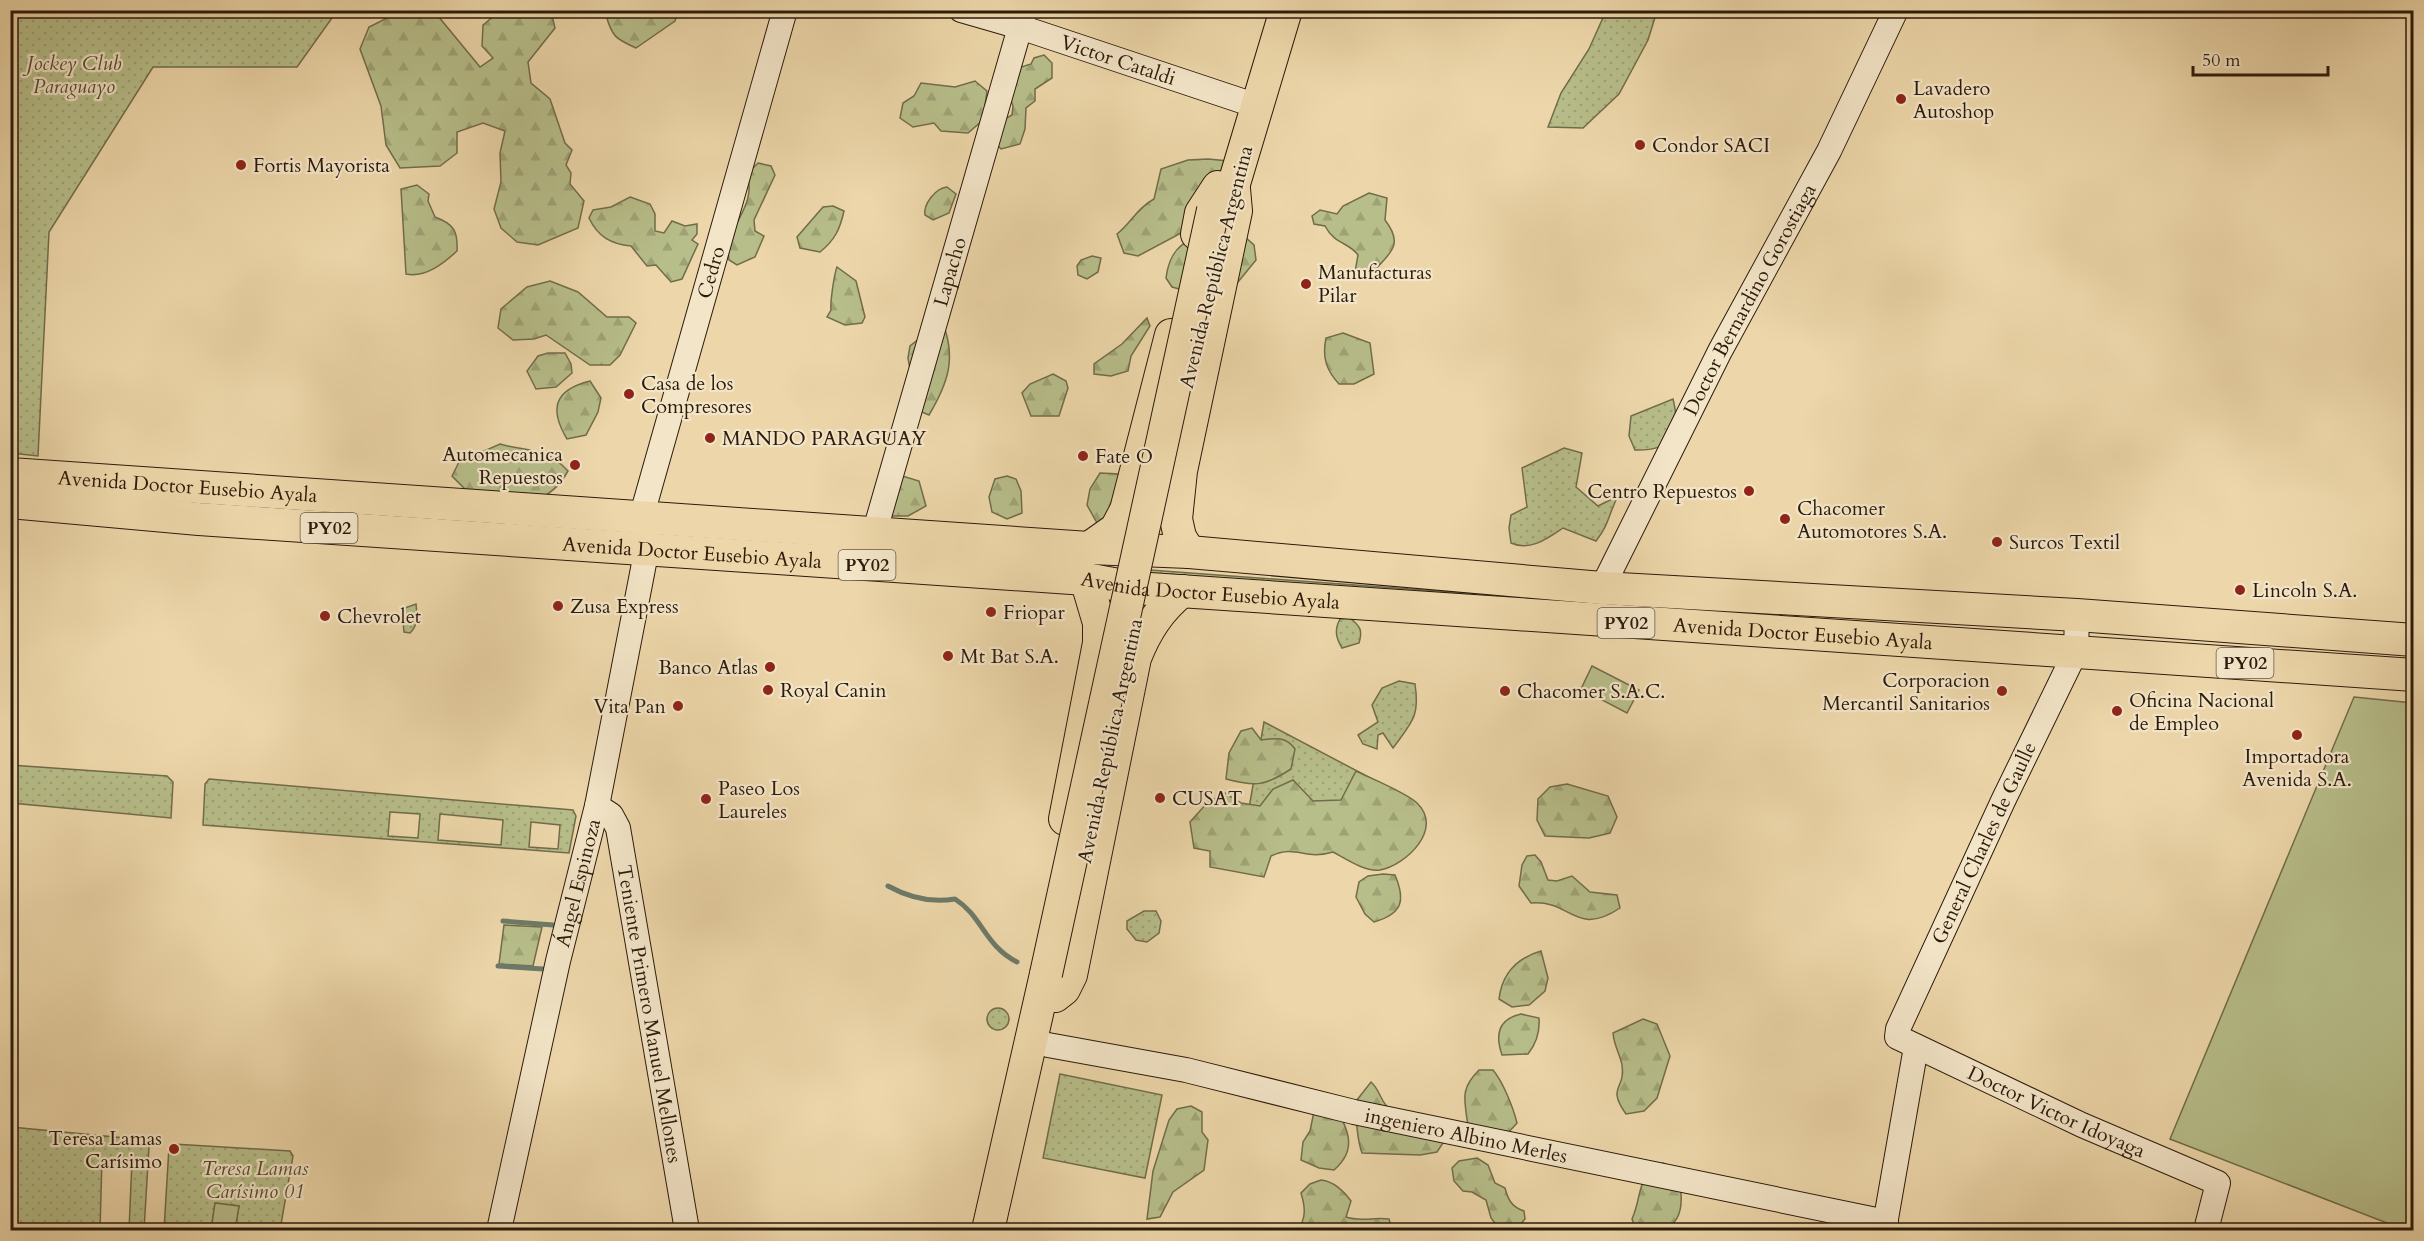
<svg xmlns="http://www.w3.org/2000/svg" width="2424" height="1241" viewBox="0 0 2424 1241" font-family="Cardo,serif">
  <style>
    .grass { fill: url(#grass-dots); stroke: #726c4a; stroke-width: 1.5; fill-rule: evenodd }
    .forest { fill: url(#forest-firs); stroke: #726c4a; stroke-width: 1.5 }
    .pitch { fill: #b7be8a; stroke: #726c4a; stroke-width: 1.5 }
    .lines { fill: none; stroke-linecap: round; stroke-linejoin: round }
    .stream { stroke: #6d7a69; stroke-width: 5 }
    .secondary-casing { stroke: #2c1a0b; stroke-width: 26 }
    .highway-casing { stroke: #2c1a0b; stroke-width: 34 }
    .secondary { stroke: #f3e5c8; stroke-width: 24 }
    .highway { stroke: #edd7aa; stroke-width: 32 }
    .highway-bridge-casing { stroke: #2c1a0b; stroke-width: 34; stroke-linecap: butt }
    .highway-bridge { stroke: #edd7aa; stroke-width: 32 }
    .poi-dot { fill: #8f2418; stroke: #f3e5c8; stroke-width: 2 }
    .labels { text-anchor: middle; dominant-baseline: central; stroke-width: 4.5; stroke-linejoin: round; paint-order: stroke }
    .shield { fill: #f3e5c8; stroke: #685744; stroke-width: 1.5 }
    .shield-label { font-size: 18px; font-weight: bold; fill: #2c1a0b }
    .street-label { font-size: 20px; fill: #2c1a0b; stroke: #f3e5c8 }
    .park-label { font-size: 20px; font-style: italic; fill: #564b31; stroke: #f3e5c8 }
    .poi-label { font-size: 20px; fill: #2c1a0b; stroke: #f3e5c8; text-anchor: start }
  </style>
  <defs>
    <pattern id="grass-dots" width="8" height="8" patternUnits="userSpaceOnUse" patternTransform="scale(1.5)"><rect width="8" height="8" fill="#b7be8a"/><path d="M2 2h.1M6 6h.1" fill="none" stroke="#9ea376" stroke-width="1.8" stroke-linecap="round"/></pattern>
    <pattern id="forest-firs" width="22" height="20" patternUnits="userSpaceOnUse" patternTransform="scale(1.5)"><rect width="22" height="20" fill="#b7be8a"/><path d="M5 1l3.5 6h-7zM16 11l3.5 6h-7z" fill="#9ea376"/></pattern>
  </defs>
  <rect width="100%" height="100%" fill="#edd7aa"/>
  <filter id="stains"><feTurbulence type="fractalNoise" baseFrequency=".00333" numOctaves="4"/><feColorMatrix values="0 0 0 0 .2 0 0 0 0 .09 0 0 0 0 .02 0 0 0 .5 -.17"/></filter>
  <radialGradient id="worn" r=".72"><stop offset=".6" stop-color="#630" stop-opacity="0"/><stop offset="1" stop-color="#630" stop-opacity=".3"/></radialGradient>
  <g class="grass">
    <path d="M11,10L337,11L297,67H153L49,232L38,456L11,453Z"/>
    <path d="M1606,11H1657L1648,40L1619,94L1583,128L1548,127L1561,93L1589,49Z"/>
    <path d="M1673,399C1682,435 1672,451 1635,450L1629,436L1631,416Z"/>
    <path d="M1564,448L1582,453L1576,487L1598,506L1618,496C1608,515 1610,523 1596,541L1563,528C1548,538 1530,552 1511,543L1509,528L1511,515L1527,507L1522,468Z"/>
    <path d="M1150,570L1562,600L1563,602L1149,575Z"/>
    <path d="M416,604C417,615 419,624 410,633L404,632L402,609Z"/>
    <path d="M1350,618C1360,626 1363,630 1359,643L1342,648C1336,638 1334,630 1340,619Z"/>
    <path d="M1399,681L1415,684C1420,717 1412,722 1393,748L1383,733L1378,735L1377,749L1363,744L1358,735L1378,722L1372,705L1382,688Z"/>
    <path d="M1264,722L1397,792L1245,831Z"/>
    <path d="M10,765L167,776L173,782L171,818L11,803Z"/>
    <path d="M209,779L573,810L576,816L569,853L203,825L205,784ZM390,812L420,814L418,838L388,836ZM440,814L503,820L501,845L438,840ZM531,822L560,825L558,849L529,847Z"/>
    <path d="M1144,911H1156L1161,921L1159,933L1147,942L1136,940L1127,929V921Z"/>
    <circle cx="998" cy="1019" r="11"/>
    <path d="M1060,1074L1162,1095L1145,1178L1043,1158Z"/>
    <path d="M11,1127L146,1140L149,1147L144,1230H129L132,1161L102,1159L100,1230H11Z"/>
    <path d="M173,1144L290,1151L293,1156L280,1230H235L239,1206L215,1203L211,1230H164L169,1147Z"/>
  </g>
  <g class="forest">
    <path d="M403,10L438,16L480,67L493,58L482,46L483,25L500,11H551L555,28L528,62L531,83L550,99L565,143L572,150L566,165L571,173L570,184L584,201L578,228L538,245L517,242L501,228L494,209L501,182L500,153L505,131L483,123L457,132V153L440,166L400,168L386,145L381,106L360,49L369,27Z"/>
    <path d="M609,11V10L678,11L675,21L636,48C616,39 612,37 606,15Z"/>
    <path d="M1044,55L1052,63V78L1035,89V101L1026,108L1025,129L1020,144L1001,149L995,142L1005,119L1012,115L1013,106L1009,95L1012,70L1031,64L1034,58Z"/>
    <path d="M975,81L987,91L983,120L968,133L941,131L934,123L913,127L900,118L903,103L914,96L921,83L955,87Z"/>
    <path d="M1208,159L1228,161L1185,231L1138,256L1124,253L1117,234C1131,223 1137,208 1154,199L1161,169L1188,160Z"/>
    <path d="M758,163L771,166L775,175L754,220L755,231L764,236L755,257L737,265L729,260C723,225 758,210 747,174Z"/>
    <path d="M417,185L429,194L428,201L435,217C454,224 458,231 457,251C443,264 425,278 406,274L401,189Z"/>
    <path d="M947,187L956,194L949,213L933,220L925,215C923,204 936,188 947,187Z"/>
    <path d="M1369,193L1387,198L1385,220C1406,247 1387,254 1372,274L1355,272L1358,255C1349,242 1335,245 1325,226L1314,224L1312,216L1320,210L1337,214L1343,206Z"/>
    <path d="M630,197L650,204L655,214V231L664,233L672,221L685,226L697,224V234L692,240L698,244L682,279L671,282L656,265L647,266L631,246C611,244 598,237 589,218L593,210L611,207Z"/>
    <path d="M833,206L844,211C840,229 835,240 820,252L800,248L797,237L823,207Z"/>
    <path d="M1245,237L1254,245L1256,260L1229,293Z"/>
    <path d="M1192,240L1186,285L1179,289L1172,287L1166,278C1168,262 1175,245 1192,240Z"/>
    <path d="M1092,256L1101,258L1098,272L1087,279L1078,275L1077,266L1081,260Z"/>
    <path d="M837,267L856,281L865,317L862,323L845,325L827,317L831,310C830,303 834,275 837,267Z"/>
    <path d="M550,281L578,292L607,317H629L636,323L620,355L610,365H590L546,335L534,339L513,340L498,328L501,309L527,287Z"/>
    <path d="M1147,318L1150,326L1131,356L1128,371L1111,376L1094,374V364L1122,344Z"/>
    <path d="M942,321C957,358 948,383 929,415L917,410L908,358L910,346Z"/>
    <path d="M1343,333L1370,343L1374,374L1354,384H1339C1326,370 1322,357 1326,338Z"/>
    <path d="M548,353H565L571,364L572,373L556,387L536,389L527,371L538,356Z"/>
    <path d="M1053,374L1066,381L1068,388L1059,416H1031L1022,393L1030,384Z"/>
    <path d="M590,381L601,398L598,412L586,435L567,439C549,409 554,390 590,381Z"/>
    <path d="M500,444C531,453 544,445 568,471C543,514 516,499 472,496L452,476L459,462Z"/>
    <path d="M1100,473L1120,474L1119,520L1097,523L1087,505L1090,489Z"/>
    <path d="M899,475L919,481L926,506L908,516H885Z"/>
    <path d="M1007,476L1016,479L1021,491L1022,513L1007,519L992,512L989,497L995,479Z"/>
    <path d="M1252,728L1261,740C1275,738 1286,736 1295,749L1291,769C1265,786 1256,787 1226,779L1229,753L1241,731Z"/>
    <path d="M1356,771C1370,778 1407,793 1417,803C1444,829 1406,865 1380,870C1365,872 1346,859 1333,852C1304,861 1297,844 1271,856L1264,877L1210,867V851L1194,848L1190,822L1207,803L1225,793L1241,803L1260,806L1273,789L1293,780L1313,801L1341,800Z"/>
    <path d="M1567,784L1608,796L1617,817L1610,833L1589,838L1545,836L1537,820L1538,799L1550,787Z"/>
    <path d="M1535,855L1541,862L1548,880L1557,881L1572,876L1590,892L1617,895L1620,908C1575,938 1571,899 1531,903L1519,886L1522,865L1527,856Z"/>
    <path d="M1383,874L1395,875C1406,901 1402,914 1374,922L1365,914L1356,897L1359,882L1368,876Z"/>
    <path d="M504,925L542,927L533,966L499,964Z"/>
    <path d="M1541,951L1548,978L1545,991L1529,1005L1512,1007L1499,999C1502,974 1517,958 1541,951Z"/>
    <path d="M1521,1014L1539,1018C1540,1032 1537,1043 1528,1054L1502,1055C1495,1035 1498,1019 1521,1014Z"/>
    <path d="M1643,1019L1657,1024L1670,1056L1657,1098L1644,1111L1626,1114C1606,1086 1626,1090 1622,1065C1620,1054 1614,1046 1613,1033Z"/>
    <path d="M1479,1070H1493C1503,1082 1513,1107 1517,1123L1507,1134L1468,1127C1465,1100 1459,1090 1479,1070Z"/>
    <path d="M1371,1082C1381,1091 1380,1102 1390,1109C1406,1121 1427,1130 1445,1140L1437,1152L1420,1155L1362,1153C1356,1137 1358,1121 1353,1105Z"/>
    <path d="M1331,1099C1345,1125 1361,1147 1334,1170L1319,1168L1301,1160L1303,1142L1310,1131L1316,1102Z"/>
    <path d="M1191,1106L1202,1112V1132L1208,1140L1204,1170L1173,1192L1160,1217L1147,1219L1153,1171L1169,1120L1177,1109Z"/>
    <path d="M1477,1158L1488,1165L1495,1183L1505,1188C1508,1200 1512,1207 1524,1211L1525,1219L1517,1228L1499,1229L1491,1218L1486,1200L1472,1192L1463,1191L1454,1181L1452,1168L1459,1161Z"/>
    <path d="M1663,1163L1677,1170C1682,1190 1688,1224 1660,1230C1653,1232 1643,1230 1636,1230L1632,1219C1643,1194 1635,1177 1663,1163Z"/>
    <path d="M1321,1180C1333,1181 1344,1191 1351,1201L1346,1217C1361,1222 1373,1217 1389,1219L1392,1230H1297C1307,1219 1305,1206 1301,1193L1310,1184Z"/>
  </g>
  <g class="pitch">
    <path d="M1592,666L1639,690L1627,713L1581,689Z"/>
    <path d="M2354,697L2413,703V1230H2405L2170,1139Z"/>
    <path d="M215,1203L239,1206L235,1230H211Z"/>
  </g>
  <g class="lines">
    <g class="stream">
      <path d="M888,886C908,897 932,903 955,899C982,916 985,946 1017,962"/>
      <path d="M503,921L553,925"/>
      <path d="M498,966L543,969"/>
    </g>
    <defs>
      <g id="secondary">
        <path id="s1" d="M961,10L1020,27L1242,101"/>
        <path id="s2" d="M874,534L1025,10"/>
        <path id="s3" d="M1602,588L1720,351L1829,151L1896,10"/>
        <path id="s4" d="M2077,615L2076,651L2003,801L1898,1029L1897,1037L2082,1125L2218,1183L2206,1230"/>
        <path id="s5" d="M597,806L611,815L618,828L687,1230"/>
        <path id="s6" d="M1048,1045L1186,1070L1354,1112L1886,1222"/>
        <path id="s7" d="M499,1230L558,961L597,806L647,548L641,518L785,10"/>
        <path d="M1884,1230L1916,1047"/>
      </g>
      <g id="highway">
        <path d="M1227,207L1286,10"/>
        <path d="M1197,234L1201,213L1218,187"/>
        <path id="s8" d="M10,474L1089,548L1189,552L1602,588L2077,615L2414,640"/>
        <path id="s9" d="M10,502L199,519L1086,579L1135,588L2414,675"/>
        <path d="M1089,548L1116,529L1126,510L1171,335"/>
        <path d="M1189,552L1180,537L1176,519L1181,471L1236,211L1234,189"/>
        <path d="M1065,819L1099,643V623L1086,579"/>
        <path d="M1055,996L1064,989L1071,975L1135,658C1146,630 1159,610 1182,591"/>
        <path d="M988,1230L1046,974"/>
      </g>
    </defs>
    <use href="#secondary" class="secondary-casing"/>
    <use href="#highway" class="highway-casing"/>
    <use href="#secondary" class="secondary"/>
    <use href="#highway" class="highway"/>
    <defs>
      <path id="highway-bridge" d="M1046,974L1213,210"/>
    </defs>
    <use href="#highway-bridge" class="highway-bridge-casing"/>
    <use href="#highway-bridge" class="highway-bridge"/>
  </g>
  <g class="poi-dot">
    <circle cx="1901" cy="99" r="6"/>
    <circle cx="1640" cy="145" r="6"/>
    <circle cx="241" cy="165" r="6"/>
    <circle cx="1306" cy="284" r="6"/>
    <circle cx="629" cy="394" r="6"/>
    <circle cx="710" cy="438" r="6"/>
    <circle cx="1083" cy="456" r="6"/>
    <circle cx="575" cy="465" r="6"/>
    <circle cx="1749" cy="491" r="6"/>
    <circle cx="1785" cy="519" r="6"/>
    <circle cx="1997" cy="542" r="6"/>
    <circle cx="2240" cy="590" r="6"/>
    <circle cx="558" cy="606" r="6"/>
    <circle cx="991" cy="612" r="6"/>
    <circle cx="325" cy="616" r="6"/>
    <circle cx="948" cy="656" r="6"/>
    <circle cx="770" cy="667" r="6"/>
    <circle cx="768" cy="690" r="6"/>
    <circle cx="1505" cy="691" r="6"/>
    <circle cx="2002" cy="691" r="6"/>
    <circle cx="678" cy="706" r="6"/>
    <circle cx="2117" cy="711" r="6"/>
    <circle cx="2297" cy="735" r="6"/>
    <circle cx="1160" cy="798" r="6"/>
    <circle cx="706" cy="799" r="6"/>
    <circle cx="174" cy="1149" r="6"/>
  </g>
  <g class="labels">
    <g class="shield">
      <rect x="300.5" y="513" width="57" height="30" rx="4.5"/>
      <rect x="838.5" y="550" width="57" height="30" rx="4.5"/>
      <rect x="1597.5" y="608" width="57" height="30" rx="4.5"/>
      <rect x="2216.5" y="648" width="57" height="30" rx="4.5"/>
    </g>
    <g class="shield-label">
      <text x="329" y="528">PY02</text>
      <text x="867" y="565">PY02</text>
      <text x="1626" y="623">PY02</text>
      <text x="2245" y="663">PY02</text>
    </g>
    <g class="street-label">
      <text stroke="none"><textPath href="#s1" startOffset="165">Victor Cataldi</textPath></text>
      <text transform="translate(1216 267) rotate(-76)">Avenida República Argentina</text>
      <text stroke="none"><textPath href="#s2" startOffset="273">Lapacho</textPath></text>
      <text stroke="none"><textPath href="#s7" startOffset="984">Cedro</textPath></text>
      <text stroke="none"><textPath href="#s3" startOffset="324">Doctor Bernardino Gorostiaga</textPath></text>
      <text stroke="none"><textPath href="#s8" startOffset="178">Avenida Doctor Eusebio Ayala</textPath></text>
      <text stroke="none"><textPath href="#s9" startOffset="684">Avenida Doctor Eusebio Ayala</textPath></text>
      <text stroke="none"><textPath href="#s9" startOffset="1204">Avenida Doctor Eusebio Ayala</textPath></text>
      <text stroke="none"><textPath href="#s9" startOffset="1798">Avenida Doctor Eusebio Ayala</textPath></text>
      <text transform="translate(1110 741) rotate(-78)">Avenida República Argentina</text>
      <text transform="translate(1984 843) rotate(-65)">General Charles de Gaulle</text>
      <text stroke="none"><textPath href="#s7" startOffset="356">Ángel Espinoza</textPath></text>
      <text stroke="none"><textPath href="#s5" startOffset="220">Teniente Primero Manuel Mellones</textPath></text>
      <text stroke="none"><textPath href="#s4" startOffset="638">Doctor Victor Idoyaga</textPath></text>
      <text stroke="none"><textPath href="#s6" startOffset="428">ingeniero Albino Merles</textPath></text>
    </g>
    <g class="park-label">
      <text x="74" y="63">Jockey Club<tspan x="74" dy="23">Paraguayo</tspan></text>
      <text x="255" y="1168">Teresa Lamas<tspan x="255" dy="23">Carísimo 01</tspan></text>
    </g>
    <g class="poi-label">
      <text x="1913" y="88">Lavadero<tspan x="1913" dy="23">Autoshop</tspan></text>
      <text x="1652" y="145">Condor SACI</text>
      <text x="253" y="165">Fortis Mayorista</text>
      <text x="1318" y="272">Manufacturas<tspan x="1318" dy="23">Pilar</tspan></text>
      <text x="641" y="383">Casa de los<tspan x="641" dy="23">Compresores</tspan></text>
      <text x="722" y="438">MANDO PARAGUAY</text>
      <text x="563" y="454" text-anchor="end">Automecanica<tspan x="563" dy="23">Repuestos</tspan></text>
      <text x="1095" y="456">Fate O</text>
      <text x="1737" y="491" text-anchor="end">Centro Repuestos</text>
      <text x="1797" y="508">Chacomer<tspan x="1797" dy="23">Automotores S.A.</tspan></text>
      <text x="2009" y="542">Surcos Textil</text>
      <text x="2252" y="590">Lincoln S.A.</text>
      <text x="570" y="606">Zusa Express</text>
      <text x="1003" y="612">Friopar</text>
      <text x="337" y="616">Chevrolet</text>
      <text x="960" y="656">Mt Bat S.A.</text>
      <text x="758" y="667" text-anchor="end">Banco Atlas</text>
      <text x="1990" y="680" text-anchor="end">Corporacion<tspan x="1990" dy="23">Mercantil Sanitarios</tspan></text>
      <text x="780" y="690">Royal Canin</text>
      <text x="1517" y="691">Chacomer S.A.C.</text>
      <text x="2129" y="700">Oficina Nacional<tspan x="2129" dy="23">de Empleo</tspan></text>
      <text x="666" y="706" text-anchor="end">Vita Pan</text>
      <text x="2297" y="756" text-anchor="middle">Importadora<tspan x="2297" dy="23">Avenida S.A.</tspan></text>
      <text x="718" y="788">Paseo Los<tspan x="718" dy="23">Laureles</tspan></text>
      <text x="1172" y="798">CUSAT</text>
      <text x="162" y="1138" text-anchor="end">Teresa Lamas<tspan x="162" dy="23">Carísimo</tspan></text>
    </g>
  </g>
  <rect width="2424" height="1241" fill="none" stroke="#edd7aa" stroke-width="36"/>
  <rect x="12" y="12" width="2400" height="1217" fill="none" stroke="#2c1a0b" stroke-width="3"/>
  <rect x="18" y="18" width="2388" height="1205" fill="none" stroke="#2c1a0b" stroke-width="1.5"/>
  <path d="M2193 66v9h135v-9" fill="none" stroke="#2c1a0b" stroke-width="3"/>
  <text x="2202" y="66" font-size="18" fill="#2c1a0b" stroke="#f3e5c8" stroke-width="4.5" paint-order="stroke">50 m</text>
  <rect width="100%" height="100%" filter="url(#stains)"/>
  <rect width="100%" height="100%" fill="url(#worn)"/>
</svg>
